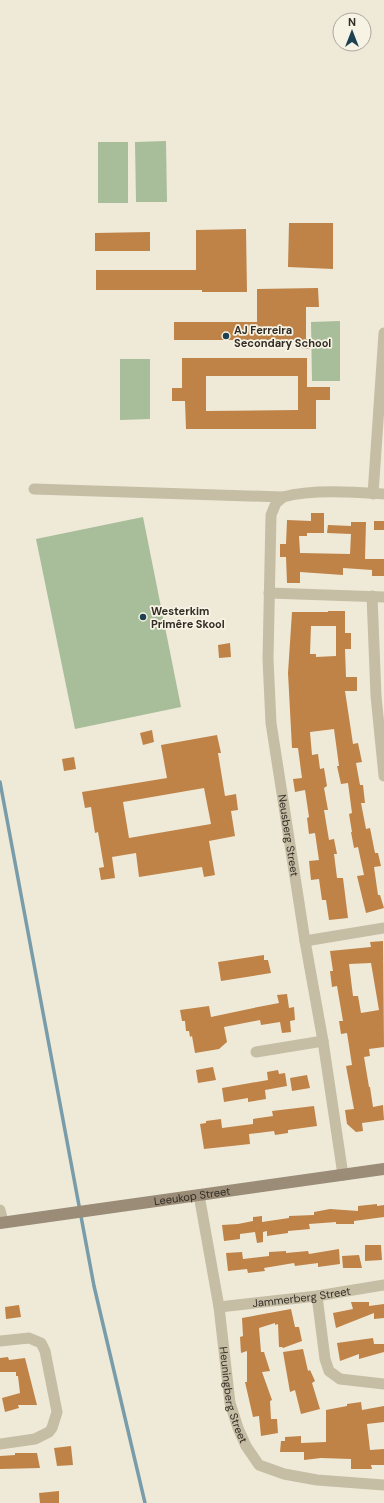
<svg xmlns="http://www.w3.org/2000/svg" width="384" height="1503" viewBox="0 0 384 1503" font-family="'DM Sans',sans-serif">
  <style>
    .green { fill: #a8bd99 }
    .lines { fill: none; stroke-linecap: round; stroke-linejoin: round }
    .stream { stroke: #799caa; stroke-width: 3.5 }
    .building { fill: #bf8247; fill-rule: evenodd }
    .street { stroke: #c6bda5; stroke-width: 11 }
    .secondary { stroke: #9a8c77; stroke-width: 12 }
    .poi-dot { fill: #1e4151; stroke: #f7f3e4; stroke-width: 1.5 }
    .labels { text-anchor: middle; dominant-baseline: central; stroke-width: 3.5; stroke-linejoin: round; paint-order: stroke }
    .poi-label { font-size: 11px; font-weight: bold; fill: #332d26; stroke: #f7f3e4; text-anchor: start }
    .street-label { font-size: 11px; fill: #332d26; stroke: #f7f3e4 }
  </style>
  <rect width="100%" height="100%" fill="#efead8"/>
  <g class="green">
    <path d="M166,141L167,202H136L135,142Z"/>
    <rect x="98" y="142" width="30" height="61"/>
    <path d="M340,321V381H312L311,322Z"/>
    <path d="M120,359H150V419L120,420Z"/>
    <path d="M143,517L181,707L75,729L36,539Z"/>
  </g>
  <g class="lines">
    <path class="stream" d="M0,782L94,1286L145,1503"/>
  </g>
  <g class="building">
    <path d="M289,223H333V269L288,267Z"/>
    <path d="M246,229L247,292H202V290H96V270H196V230Z"/>
    <path d="M150,232V251H95V233Z"/>
    <path d="M318,288L319,307H306V339H310V349L301,348V340H174V322H257V289Z"/>
    <path d="M182,358H307V387H330V400H316V429H186L185,401H172V388H182ZM206,376H298V410L206,411Z"/>
    <path d="M311,513H324V533H307V536H299L300,553L350,554L351,534L327,533L328,525L351,526V522H366L365,559H384V576H372V570L343,568V575L300,572V583H287L286,557H280V544H286L287,520L311,521Z"/>
    <rect x="374" y="521" width="10" height="9"/>
    <path d="M328,611H345V633H351V649H345L346,677H357V691H345L353,744L358,743L362,762L356,763L360,785H363L365,803H361L366,829L370,828L375,853H378L381,866L374,867L378,895H380L384,908L366,913L357,876L364,875L358,847L354,848L351,832H352L349,814L352,813L348,783L341,784L337,766H339L334,729L310,732L312,755L318,754L320,769L324,768L327,786L324,788L328,810H324L329,840L334,839L337,854H334L337,878H343L348,918L329,920L326,900H322L319,879L311,880L309,861L319,860L315,833L309,834L307,818L309,817L305,790L295,792L293,779L302,778L298,748H292L288,673L292,612H328ZM311,626H336V656L316,657V654H310Z"/>
    <path d="M230,643L231,657L219,658L218,645Z"/>
    <path d="M152,730L154,742L143,745L140,733Z"/>
    <path d="M217,735L221,753H218L225,796L236,794L238,810L231,811L235,836L209,841L215,875L204,877L202,867L139,877L136,853L112,857L115,878L101,880L99,868L104,867L98,832L95,833L91,807L85,808L82,792L167,778L161,745ZM204,788L211,824L129,838L123,802Z"/>
    <path d="M74,757L76,769L64,771L62,759Z"/>
    <path d="M383,941L384,1047L369,1049L370,1056L364,1057L369,1087H370L373,1107L383,1105L384,1120L362,1123L363,1131L356,1132L347,1124L345,1110L354,1109L346,1066L352,1065L347,1033L341,1034L339,1021H343L337,986L332,987L330,971H333L330,951L371,947L370,942ZM371,963L379,1010L361,1013L358,996H353L349,964Z"/>
    <path d="M264,955V960H268L271,973L221,981L218,962Z"/>
    <path d="M287,994L289,1008L294,1007L295,1020L290,1021L291,1032L282,1033L280,1022L261,1025L260,1020L224,1027L227,1042L219,1049L195,1053L192,1036L190,1037L189,1031H186L185,1021H182L180,1010L209,1006L211,1017L258,1007L279,1003L277,995Z"/>
    <path d="M213,1067L216,1080L198,1083L196,1070Z"/>
    <path d="M278,1070L279,1074L285,1073L287,1086L265,1090L266,1099L248,1102V1098L224,1102L222,1088L268,1080L267,1072Z"/>
    <path d="M307,1075L310,1088L292,1091L290,1078Z"/>
    <path d="M314,1106L317,1126L288,1130V1133L275,1135L274,1131L249,1134L250,1144L204,1149L200,1124L206,1123V1121L221,1119L222,1128L253,1124V1119L273,1116L272,1111Z"/>
    <path d="M377,1204V1206L384,1205V1217L354,1221V1224H336V1222L309,1224L310,1229L288,1231V1233L267,1236V1231L263,1232V1242L257,1243L255,1232L240,1234V1239L224,1241L222,1225L238,1224L253,1221V1217L262,1216V1222L289,1218V1216L314,1215V1212L330,1209L358,1211V1206Z"/>
    <path d="M365,1245H381L382,1260L365,1261Z"/>
    <path d="M339,1249L340,1264L318,1267V1263L295,1266L294,1263L264,1268L265,1271L248,1273L247,1269L228,1271L226,1253L242,1252L243,1259L269,1256V1252L286,1251V1253L308,1251L309,1254Z"/>
    <path d="M359,1255L362,1268H343L342,1256Z"/>
    <path d="M351,1302H369V1306L384,1304V1318L374,1319V1313L336,1328L333,1313L353,1309Z"/>
    <path d="M19,1305L21,1317L6,1319L5,1307Z"/>
    <path d="M291,1309L295,1327H299L302,1341L283,1348L282,1347H279L278,1324L275,1325V1323L259,1328L261,1352H264L270,1371L262,1372L272,1400L270,1401L271,1419H277L278,1433L261,1436L259,1416L253,1417L245,1382H247V1351L241,1353L240,1337L243,1336L242,1318Z"/>
    <path d="M373,1338L374,1344H384V1352L359,1359V1354L340,1361L337,1343Z"/>
    <path d="M303,1349L308,1371L310,1370L315,1381L312,1383L320,1409L301,1414L295,1390L290,1392L283,1352Z"/>
    <path d="M8,1357L9,1360L25,1358L37,1405H18L19,1408L5,1412L2,1398L20,1393L18,1376H16V1372H0V1358Z"/>
    <path d="M361,1402L362,1410L384,1406V1422L367,1424L370,1450L384,1449V1465H371L372,1469H351V1459L321,1458L304,1460V1452H280L281,1441H285V1437L301,1436V1443L326,1442V1410L347,1406V1404Z"/>
    <path d="M71,1446L73,1465L57,1466L54,1448Z"/>
    <path d="M15,1453H37L40,1468L0,1469V1456L15,1455Z"/>
    <path d="M59,1491V1503H40L39,1493Z"/>
  </g>
  <g class="lines">
    <g class="street">
      <path d="M34,489L283,497C312,489 354,492 384,494"/>
      <path d="M373,494L384,333"/>
      <path id="s1" d="M283,497L276,503L271,515L268,659L271,723L305,941L323,1041L343,1175"/>
      <path d="M269,593L384,597"/>
      <path d="M372,596L376,696L384,776"/>
      <path d="M305,941L384,928"/>
      <path d="M256,1052L323,1041"/>
      <path id="s2" d="M199,1195L219,1307L230,1403L238,1428L246,1446L259,1465L284,1474L317,1480L384,1485"/>
      <path d="M0,1210L3,1222"/>
      <path d="M317,1296L325,1359L329,1371L340,1379L384,1384"/>
      <path id="s3" d="M219,1307L317,1296L384,1285"/>
      <path d="M0,1341L29,1338L41,1343L45,1351L57,1412L52,1428L49,1432L35,1439L0,1444"/>
    </g>
    <path class="secondary" id="s4" d="M0,1223L384,1169"/>
  </g>
  <g class="poi-dot">
    <circle cx="226" cy="336" r="4"/>
    <circle cx="143" cy="617" r="4"/>
  </g>
  <g class="labels">
    <g class="poi-label">
      <text x="234" y="330">AJ Ferreira<tspan x="234" dy="13">Secondary School</tspan></text>
      <text x="151" y="611">Westerkim<tspan x="151" dy="13">Primêre Skool</tspan></text>
    </g>
    <g class="street-label">
      <text stroke="none"><textPath href="#s1" startOffset="344">Neusberg Street</textPath></text>
      <text stroke="none"><textPath href="#s4" startOffset="194">Leeukop Street</textPath></text>
      <text stroke="none"><textPath href="#s3" startOffset="83">Jammerberg Street</textPath></text>
      <text stroke="none"><textPath href="#s2" startOffset="203">Heuningberg Street</textPath></text>
    </g>
  </g>
  <g transform="translate(352 32)"><circle r="19" fill="#f7f3e4" stroke="#a9a498"/>
  <path d="M0-3L7 15L0 10L-7 15Z" fill="#1e4151"/>
  <text y="-6" font-size="11" font-weight="bold" text-anchor="middle" fill="#332d26">N</text>
  </g>
</svg>
